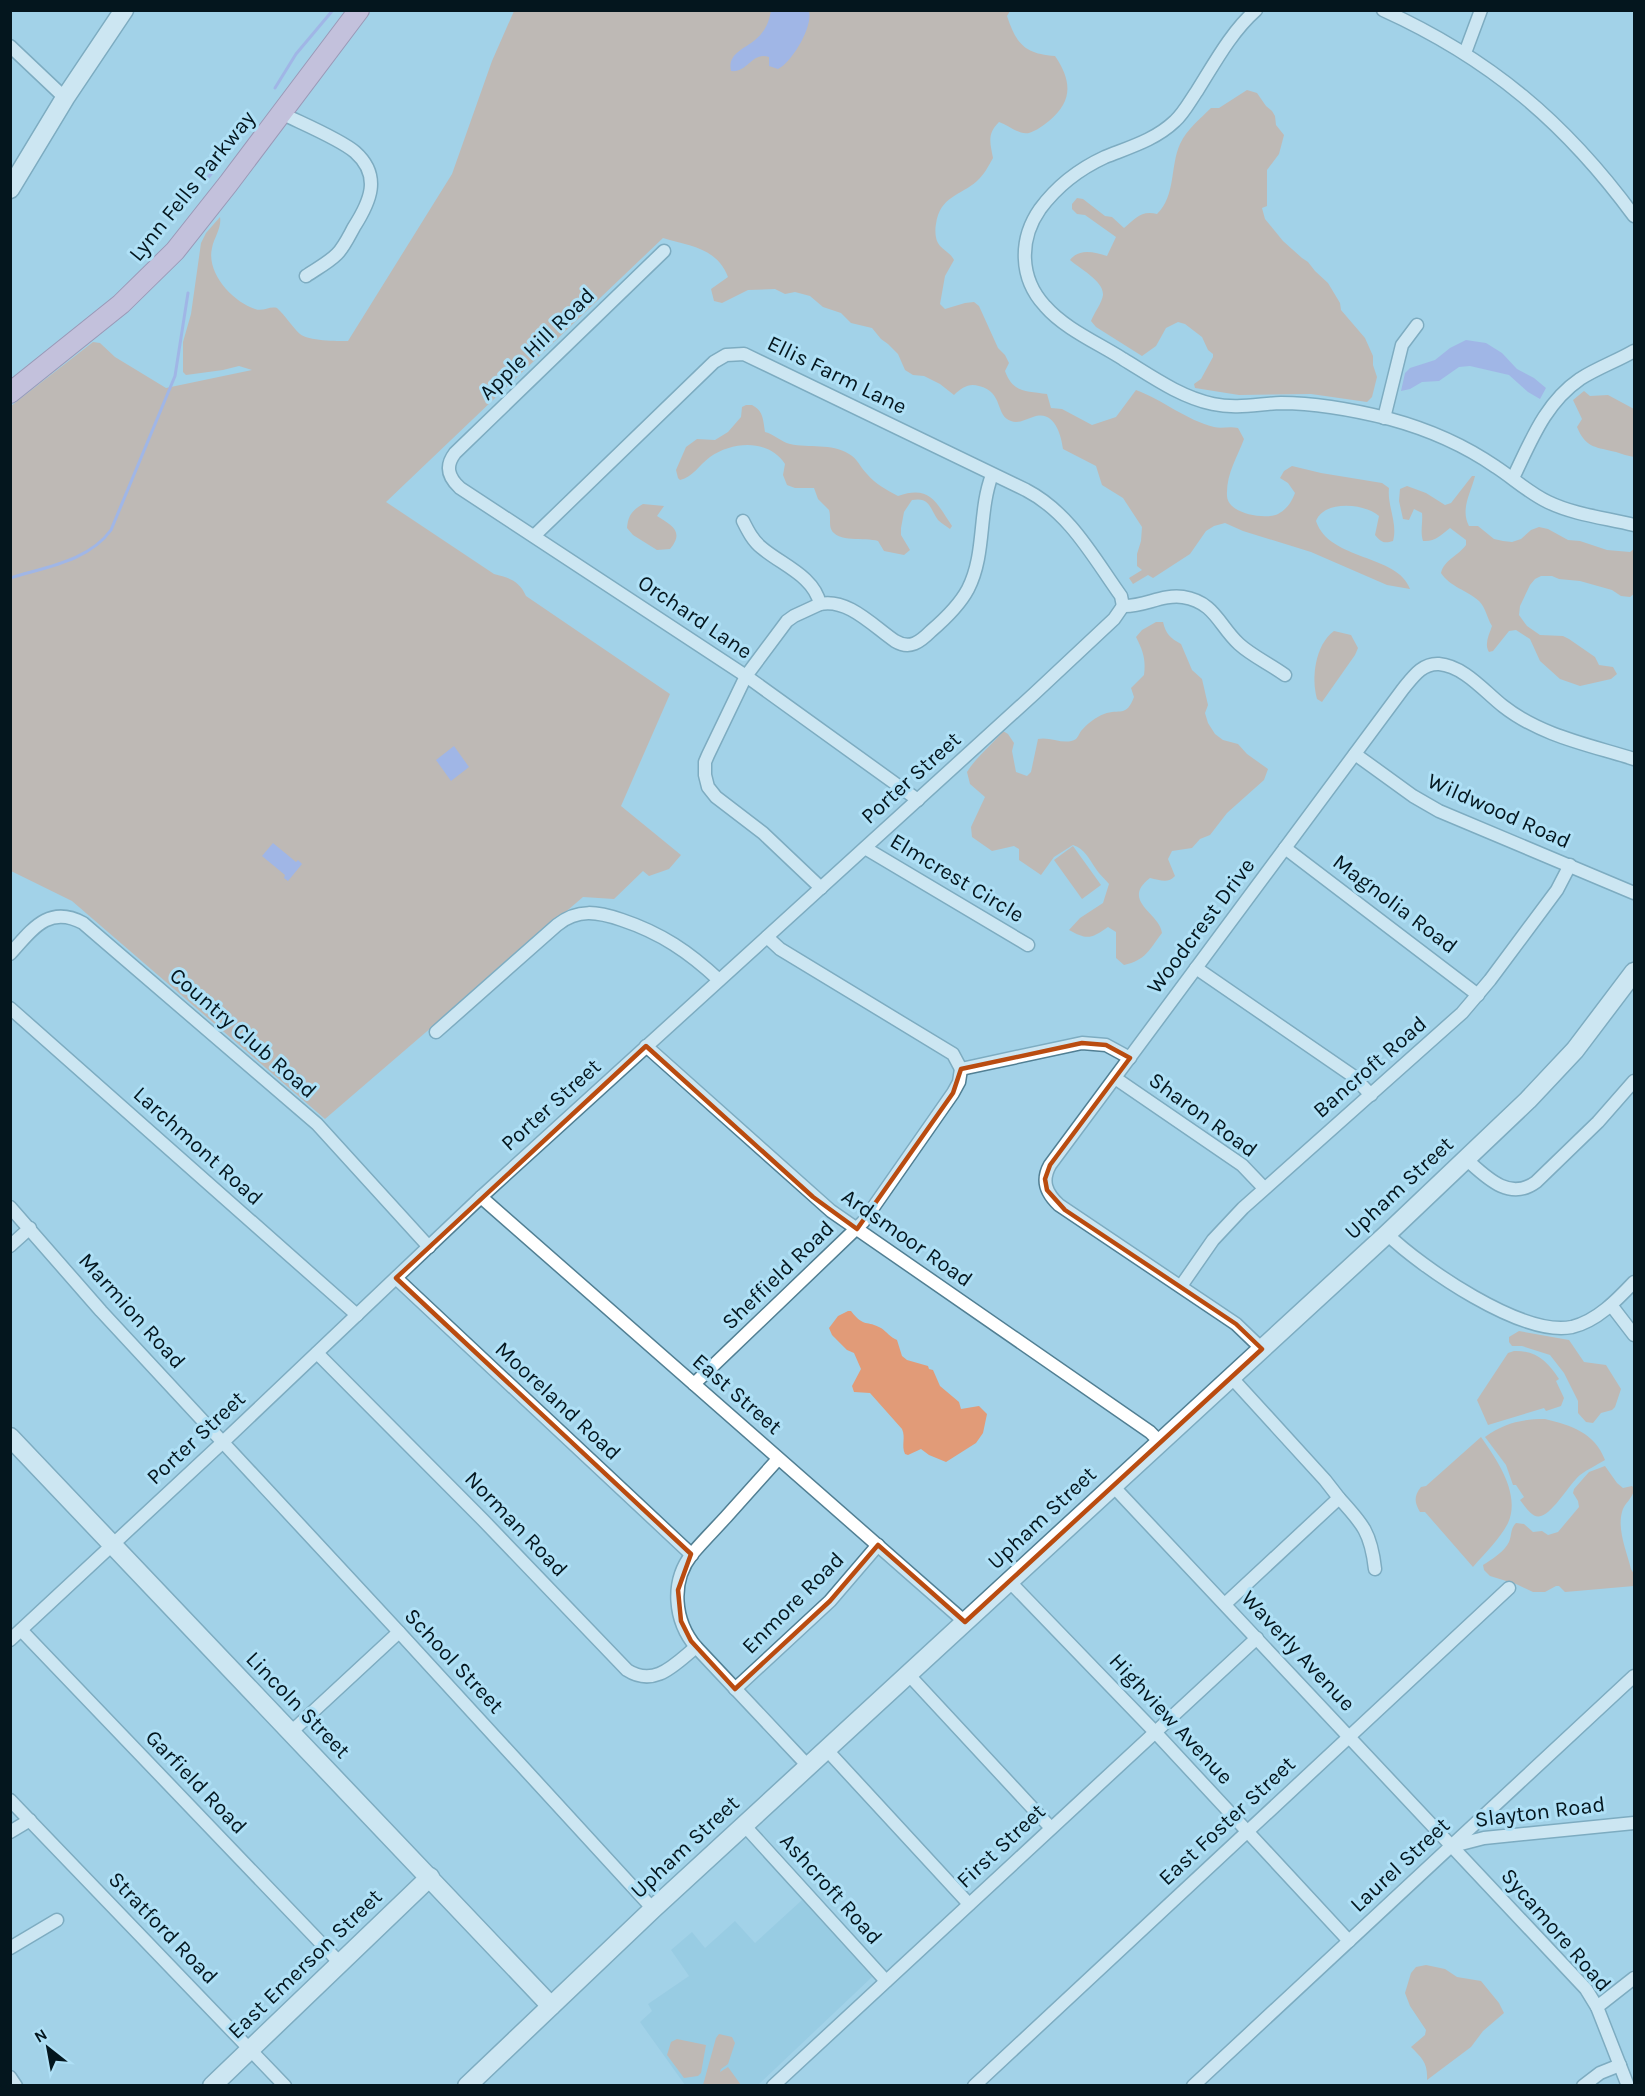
<svg xmlns="http://www.w3.org/2000/svg" width="1645" height="2096" viewBox="0 0 1645 2096" font-family="Karla,sans-serif">
  <style>
    .built { fill: #8dc5de }
    .green { fill: #e19b78 }
    .water { fill: #9d95e5 }
    .lines { fill: none; stroke-linecap: round; stroke-linejoin: round }
    .stream { stroke: #9d95e5; stroke-width: 3 }
    .street-casing { stroke: #517f93; stroke-width: 15 }
    .secondary-casing { stroke: #517f93; stroke-width: 21 }
    .primary-casing { stroke: #90547c; stroke-width: 22 }
    .street { stroke: #fff; stroke-width: 12 }
    .secondary { stroke: #fff; stroke-width: 18 }
    .primary { stroke: #eaadce; stroke-width: 20 }
    .marked { fill: none; stroke: #ba4c10; stroke-width: 4.5; stroke-linejoin: round }
    .labels { text-anchor: middle; dominant-baseline: central; stroke-width: 6; stroke-linejoin: round; paint-order: stroke }
    .street-label { font-size: 22px; fill: #04161e; stroke: #afe0f6 }
  </style>
  <rect width="100%" height="100%" fill="#a3d2e8"/>
  <path class="built" d="M802,1900L872,1977L758,2085H685L640,2022L652,2011L648,2004L689,1976L671,1950L692,1932L705,1948L735,1921L755,1943Z"/>
  <g class="green">
    <path d="M514,11H1010L1007,16C1016,43 1024,54 1055,56C1072,81 1073,101 1049,121C1044,125 1036,131 1029,133C1018,135 1009,125 999,122C987,134 990,142 993,158C989,165 984,175 977,181C960,196 940,196 936,224C935,229 935,238 938,243C942,250 950,252 954,260L945,276L940,304L945,309L965,303L974,302L979,306L998,348L1005,355L1009,363L1005,371C1013,393 1026,391 1047,394L1051,408L1062,409L1092,425L1116,417L1136,390C1163,400 1186,420 1214,427C1222,429 1229,426 1238,428L1244,439C1237,458 1226,474 1227,496C1228,514 1265,520 1278,514C1287,509 1291,503 1295,493L1288,483L1280,478L1284,471L1292,466L1321,473L1382,483L1389,488C1387,506 1398,523 1393,541C1384,544 1381,542 1375,535L1379,516C1364,503 1324,500 1316,521C1329,561 1398,554 1410,589L1387,585L1311,552L1243,531L1225,523L1214,526L1206,531L1190,554L1153,578L1148,575L1133,584L1129,578L1142,570L1137,566V554L1141,541L1142,527L1123,498L1102,485L1096,466L1063,449C1061,434 1054,409 1033,417C1026,419 1019,424 1011,421C995,416 1004,392 979,386C968,383 962,388 954,395L940,384L924,376L913,375L905,370L898,354L888,344L881,339L872,328L851,323L841,313L823,307L810,296L795,292L785,294L775,289L748,290L722,303L714,301L711,289L728,277C717,248 690,246 663,238L386,502L494,574C509,578 519,580 526,596L670,694L621,806L681,855L669,869L649,876L643,871L614,899L583,897L325,1119L72,901L11,871V406L93,342L100,343L115,357L166,388L252,370L239,366L223,370L186,375L183,372V342L191,314L201,243L206,233L220,217C222,227 214,238 212,248C206,273 233,302 255,309C263,312 269,306 277,308C286,316 292,327 300,334C308,341 337,341 348,341L452,174L492,61Z"/>
    <path d="M1247,90L1257,93L1266,106L1272,111L1275,116L1276,125L1284,135L1279,154L1267,170V206L1262,208L1265,219L1283,241L1302,258L1308,262L1315,271L1328,283L1340,303L1341,310L1365,338L1373,356V365L1377,377L1372,397L1367,402L1311,394L1239,395L1195,388L1194,384L1201,379L1213,357V354L1208,350L1202,337L1185,324L1178,322L1166,328L1156,346L1142,356L1096,327L1091,321C1094,313 1102,303 1103,295C1104,281 1079,268 1070,260C1079,248 1094,252 1107,256L1116,237L1085,215L1077,214L1072,209V204L1077,198L1083,199L1105,216L1112,217L1124,228C1135,219 1141,210 1157,214C1176,196 1170,166 1180,144C1187,129 1200,119 1211,108H1219Z"/>
    <path d="M1584,391L1590,396L1608,395L1634,409V457C1628,456 1622,454 1616,452C1597,447 1586,449 1577,427L1582,419L1573,400Z"/>
    <path d="M746,405H752C764,411 763,421 765,432C774,434 781,442 790,444C809,448 831,443 849,454C858,459 860,467 867,474C875,484 887,490 898,496C930,485 936,502 952,526L950,529C946,526 941,523 938,520C929,507 930,497 912,500L904,512L901,528V535L910,550L904,555L884,551L878,541C865,537 837,543 831,529C829,524 831,516 829,510L818,499L814,488H795L787,485L783,475L785,464C769,439 733,441 710,457C699,465 693,477 680,480L678,478L676,470L686,447L697,439L715,440L728,432L741,417L742,407Z"/>
    <path d="M1472,476H1475C1471,493 1460,509 1469,526H1478L1494,539L1503,541L1512,542L1521,539L1531,530L1539,527L1548,529L1568,540L1580,541L1607,550L1630,552L1634,549V594L1630,597L1621,596L1612,590L1580,581L1559,579L1552,576H1541L1535,579L1530,585L1520,606L1519,615L1527,626L1540,635L1563,636L1569,639L1595,657L1599,665L1613,667L1617,674L1611,679L1580,686L1560,679L1540,661L1530,639L1516,630L1509,631L1493,651L1489,652C1484,644 1489,635 1492,626C1487,618 1486,608 1479,601C1467,590 1450,587 1441,573C1444,560 1458,556 1466,545V540L1450,528C1441,535 1435,542 1423,541C1420,531 1423,523 1422,513L1414,509L1409,520L1403,519L1399,501L1400,489L1407,486L1426,493L1445,505L1451,503Z"/>
    <path d="M643,504L664,506L657,516C671,525 685,531 670,549L657,550L633,535L627,528C628,516 632,510 643,504Z"/>
    <path d="M1156,622H1163C1166,634 1170,638 1181,644L1192,670L1202,679L1208,705L1205,713L1208,723L1215,734L1223,740L1238,744L1247,754L1268,769L1264,780L1227,813L1210,835L1200,839L1192,848L1172,851L1168,859L1175,876C1168,884 1160,880 1150,878C1120,901 1160,913 1162,933C1149,950 1146,960 1124,965L1116,958V932L1108,927C1091,939 1087,940 1069,930L1080,918L1103,903L1109,884C1105,879 1099,874 1096,869C1089,859 1085,849 1073,845L1054,857L1041,875L1019,860V849L1014,846L992,851L972,837L971,827L985,797L970,784L967,772C977,756 991,746 1003,731L1008,734L1014,743L1012,751L1016,772L1027,776L1031,772L1038,739C1050,736 1065,746 1076,739C1078,737 1079,734 1081,731C1087,724 1096,717 1104,714C1120,708 1126,718 1134,697L1131,688L1144,675C1146,659 1143,651 1136,637L1142,630Z"/>
    <path d="M1334,631L1351,635L1358,648L1355,655L1322,702L1317,699C1311,678 1315,645 1334,631Z"/>
    <path d="M1073,846L1101,885L1082,899L1054,860Z"/>
    <path d="M848,1311H851C864,1328 867,1320 881,1328C887,1332 890,1337 897,1340L902,1356L907,1360L928,1366L929,1369L933,1370L940,1386L959,1402L961,1409L979,1406L987,1414L983,1433L976,1443L946,1462L929,1455L921,1449L908,1455L905,1454C901,1445 906,1438 902,1429L870,1393L854,1392L852,1386L861,1369L854,1353L847,1350L832,1335L829,1328L838,1316Z"/>
    <path d="M1519,1331L1569,1340L1584,1362L1606,1365L1621,1389L1615,1407L1612,1410L1601,1413L1593,1423L1586,1422L1578,1413V1401L1564,1373L1550,1355L1522,1346H1512L1509,1342V1337Z"/>
    <path d="M1514,1351C1536,1350 1548,1362 1559,1379L1556,1381L1564,1398L1561,1406L1546,1411L1544,1408L1488,1425L1477,1400L1508,1353Z"/>
    <path d="M1545,1419C1571,1425 1595,1433 1605,1460C1597,1465 1588,1469 1580,1475C1570,1483 1554,1512 1541,1516C1532,1519 1525,1506 1520,1500L1524,1497L1516,1485H1513L1506,1465L1485,1437C1504,1423 1522,1419 1545,1419Z"/>
    <path d="M1481,1437C1497,1460 1521,1494 1508,1523C1500,1539 1485,1553 1473,1567L1425,1512H1420C1414,1502 1414,1496 1421,1487L1426,1486Z"/>
    <path d="M1605,1466L1617,1483L1623,1488L1632,1486L1634,1488C1634,1498 1624,1503 1622,1512C1617,1530 1627,1552 1631,1569L1634,1574V1586L1565,1592L1559,1586H1556L1545,1592H1533L1516,1584L1490,1576L1484,1570L1483,1565C1491,1560 1505,1551 1509,1542C1512,1535 1510,1529 1516,1523L1524,1524L1533,1532L1542,1531L1548,1535L1558,1532L1579,1507L1578,1501L1573,1493L1574,1489L1589,1472Z"/>
    <path d="M1426,1965L1445,1969L1457,1977L1481,1981L1499,2003L1504,2013L1483,2031L1471,2047L1427,2080C1428,2063 1422,2058 1411,2047L1425,2035L1426,2030L1410,2006L1405,1993L1411,1973L1416,1967Z"/>
    <path d="M719,2034L732,2037L735,2043L728,2064L721,2069L720,2072L728,2067L741,2085H703L716,2038Z"/>
    <path d="M677,2039L706,2045L701,2073L698,2076L684,2078L667,2055L671,2042Z"/>
  </g>
  <g class="water">
    <path d="M771,11H809C813,27 792,62 778,69L769,66V57C752,51 748,73 731,71C727,54 744,49 755,40C765,32 769,22 771,11Z"/>
    <path d="M1466,340L1486,343L1502,353L1517,369L1534,378L1546,388L1540,399L1528,392L1509,375L1470,366L1459,367L1439,381L1422,382L1410,389L1401,391L1405,373L1410,368L1435,360L1450,348Z"/>
    <path d="M454,746L469,767L451,781L436,760Z"/>
    <path d="M273,843L296,862L298,860L302,864L288,881L284,878L285,875L262,856Z"/>
  </g>
  <g class="lines">
    <g class="stream">
      <path d="M275,88L296,54L333,10"/>
      <path d="M207,179L243,133"/>
      <path d="M10,578C45,567 89,561 111,530L175,376L188,293"/>
    </g>
    <defs>
      <g id="street">
        <path d="M1256,10C1231,32 1214,64 1197,91C1190,101 1184,113 1175,121C1155,140 1130,147 1105,157C1079,169 1057,186 1040,209C1019,239 1019,278 1045,306C1065,329 1098,343 1123,359C1151,376 1180,397 1213,404C1236,409 1258,404 1281,403C1318,403 1354,410 1390,419C1427,429 1464,445 1496,467C1513,478 1529,493 1548,502C1575,515 1606,518 1634,525"/>
        <path d="M1383,10C1489,58 1565,122 1634,216"/>
        <path d="M10,46L65,98"/>
        <path d="M1465,53L1481,10"/>
        <path d="M281,113C301,123 340,139 355,152C382,176 370,202 354,227C349,236 344,247 337,254C328,263 316,269 306,276"/>
        <path d="M664,251L455,453C445,466 448,477 460,488L746,676L918,800"/>
        <path d="M1384,418L1402,345L1417,325"/>
        <path d="M1513,478C1531,441 1545,403 1580,379C1597,368 1617,361 1634,351"/>
        <path d="M743,521C748,531 753,541 762,548C782,565 814,576 820,604C848,598 873,626 895,641C910,650 920,642 931,631C945,619 959,606 968,589C986,554 978,512 992,475"/>
        <path d="M534,536L714,362L726,355L744,354L1026,490C1070,513 1093,557 1121,596L1123,606"/>
        <path d="M820,604L794,616L787,621L746,676L708,755L705,762V775L708,787L716,797L763,833L821,888"/>
        <path d="M1123,606C1144,607 1162,594 1183,597C1215,602 1219,626 1239,644C1252,656 1270,664 1285,675"/>
        <path d="M1355,754L1413,796L1439,811L1634,893"/>
        <path d="M865,848L1028,945"/>
        <path d="M1285,848L1478,995"/>
        <path d="M767,937L780,949L953,1054L961,1069L1082,1043L1106,1045L1130,1058"/>
        <path d="M10,954C31,931 48,904 83,923L317,1124L429,1247"/>
        <path d="M1196,968L1353,1076L1371,1095"/>
        <path d="M10,1008L357,1315"/>
        <path d="M436,1032L557,925C578,908 598,912 622,920C661,933 689,952 719,980"/>
        <path d="M646,1046L831,1211L1150,1432L1160,1442"/>
        <path d="M1115,1078L1242,1165L1264,1188"/>
        <path d="M1466,1159C1485,1176 1509,1202 1536,1182L1598,1122L1634,1081"/>
        <path d="M481,1197L965,1622"/>
        <path d="M10,1207L101,1311L399,1632L653,1909"/>
        <path d="M1387,1234C1421,1267 1522,1337 1572,1327C1597,1321 1617,1300 1634,1282"/>
        <path d="M10,1246L30,1228"/>
        <path d="M396,1278L692,1555"/>
        <path d="M1181,1286L1213,1240L1243,1208L1462,1013L1490,980L1557,890L1570,865"/>
        <path d="M1611,1305L1634,1335"/>
        <path d="M1262,1349L1236,1324L1059,1205C1046,1193 1041,1181 1050,1165L1403,689C1413,677 1422,663 1439,664C1464,666 1485,692 1503,706C1541,736 1590,745 1634,759"/>
        <path d="M317,1353L483,1520L627,1670C655,1688 675,1664 696,1647"/>
        <path d="M694,1384L863,1222L953,1093L959,1082L961,1069"/>
        <path d="M778,1459C761,1478 744,1497 726,1517C715,1529 703,1541 692,1554C670,1582 674,1621 696,1647L808,1766"/>
        <path d="M1113,1486L1586,1989L1597,2007L1628,2086"/>
        <path d="M1339,1498C1363,1524 1371,1533 1375,1569"/>
        <path d="M1009,1581L1155,1732L1349,1941"/>
        <path d="M1225,1604L1339,1498L1325,1480L1231,1377"/>
        <path d="M21,1630L340,1963"/>
        <path d="M10,1640L223,1442L481,1197L1035,693L1114,619L1123,606"/>
        <path d="M908,1674L1051,1828"/>
        <path d="M735,1689L830,1601L878,1545"/>
        <path d="M291,1732L399,1632"/>
        <path d="M826,1749L969,1904"/>
        <path d="M10,1800L285,2086"/>
        <path d="M744,1825L886,1981"/>
        <path d="M10,1832L30,1820"/>
        <path d="M1453,1846L1484,1838L1634,1823"/>
        <path d="M10,1948L57,1920"/>
        <path d="M1597,2007L1634,1978"/>
        <path d="M10,2077L16,2086"/>
        <path d="M773,2086L1257,1638"/>
        <path d="M974,2086L1509,1588"/>
        <path d="M1193,2086L1634,1676"/>
        <path d="M1583,2086L1600,2073L1620,2065"/>
      </g>
      <g id="secondary">
        <path d="M10,189L65,98L124,10"/>
        <path d="M10,1437L551,2006"/>
        <path d="M212,2086L430,1877"/>
        <path d="M467,2086L653,1909L1387,1234L1528,1100L1575,1050L1634,972"/>
      </g>
      <path id="primary" d="M10,393L121,304L175,251L228,184L359,10"/>
    </defs>
    <use href="#street" class="street-casing"/>
    <use href="#secondary" class="secondary-casing"/>
    <use href="#primary" class="primary-casing"/>
    <use href="#street" class="street"/>
    <use href="#secondary" class="secondary"/>
    <use href="#primary" class="primary"/>
  </g>
  <path d="M0 0H1645V2096H0ZM1082,1043L1106,1045L1130,1058L1050,1165L1045,1179L1047,1190L1065,1210L1236,1324L1262,1349L965,1622L878,1545L830,1601L735,1689L691,1641L681,1621L678,1590L691,1554L396,1278L646,1046L813,1197L857,1229L953,1093L961,1069Z" fill="#a3d2e8" fill-opacity=".55" fill-rule="evenodd"/>
  <path class="marked" d="M1082,1043L1106,1045L1130,1058L1050,1165L1045,1179L1047,1190L1065,1210L1236,1324L1262,1349L965,1622L878,1545L830,1601L735,1689L691,1641L681,1621L678,1590L691,1554L396,1278L646,1046L813,1197L857,1229L953,1093L961,1069Z"/>
  <g class="labels">
    <g class="street-label">
      <text transform="translate(192 186) rotate(-51)">Lynn Fells Parkway</text>
      <text transform="translate(537 344) rotate(-44)">Apple Hill Road</text>
      <text transform="translate(837 375) rotate(26)">Ellis Farm Lane</text>
      <text transform="translate(695 617) rotate(34)">Orchard Lane</text>
      <text transform="translate(911 778) rotate(-42)">Porter Street</text>
      <text transform="translate(1499 811) rotate(24)">Wildwood Road</text>
      <text transform="translate(957 878) rotate(31)">Elmcrest Circle</text>
      <text transform="translate(1395 904) rotate(37)">Magnolia Road</text>
      <text transform="translate(1201 926) rotate(-53)">Woodcrest Drive</text>
      <text transform="translate(243 1033) rotate(41)">Country Club Road</text>
      <text transform="translate(1370 1067) rotate(-41)">Bancroft Road</text>
      <text transform="translate(551 1105) rotate(-42)">Porter Street</text>
      <text transform="translate(1203 1115) rotate(36)">Sharon Road</text>
      <text transform="translate(198 1146) rotate(42)">Larchmont Road</text>
      <text transform="translate(1399 1188) rotate(-43)">Upham Street</text>
      <text transform="translate(907 1238) rotate(35)">Ardsmoor Road</text>
      <text transform="translate(778 1275) rotate(-44)">Sheffield Road</text>
      <text transform="translate(132 1311) rotate(48)">Marmion Road</text>
      <text transform="translate(737 1394) rotate(41)">East Street</text>
      <text transform="translate(558 1401) rotate(43)">Mooreland Road</text>
      <text transform="translate(196 1438) rotate(-43)">Porter Street</text>
      <text transform="translate(1042 1518) rotate(-43)">Upham Street</text>
      <text transform="translate(516 1524) rotate(46)">Norman Road</text>
      <text transform="translate(793 1603) rotate(-45)">Enmore Road</text>
      <text transform="translate(1298 1651) rotate(47)">Waverly Avenue</text>
      <text transform="translate(454 1661) rotate(47)">School Street</text>
      <text transform="translate(298 1705) rotate(46)">Lincoln Street</text>
      <text transform="translate(1171 1719) rotate(47)">Highview Avenue</text>
      <text transform="translate(196 1782) rotate(46)">Garfield Road</text>
      <text transform="translate(1540 1812) rotate(-7)">Slayton Road</text>
      <text transform="translate(1227 1821) rotate(-43)">East Foster Street</text>
      <text transform="translate(1001 1846) rotate(-43)">First Street</text>
      <text transform="translate(685 1847) rotate(-43)">Upham Street</text>
      <text transform="translate(1400 1865) rotate(-43)">Laurel Street</text>
      <text transform="translate(831 1889) rotate(48)">Ashcroft Road</text>
      <text transform="translate(163 1928) rotate(46)">Stratford Road</text>
      <text transform="translate(1556 1930) rotate(49)">Sycamore Road</text>
      <text transform="translate(305 1964) rotate(-44)">East Emerson Street</text>
    </g>
  </g>
  <rect width="1645" height="2096" fill="none" stroke="#04161e" stroke-width="24"/>
  <g transform="translate(48 2048) rotate(329)" stroke="#afe0f6" stroke-width="4.5" paint-order="stroke">
  <path d="M0-4.5L10 22L0 15L-10 22Z" fill="#04161e"/>
  <text y="-9" font-size="16" font-weight="bold" text-anchor="middle" fill="#04161e">N</text>
  </g>
</svg>
